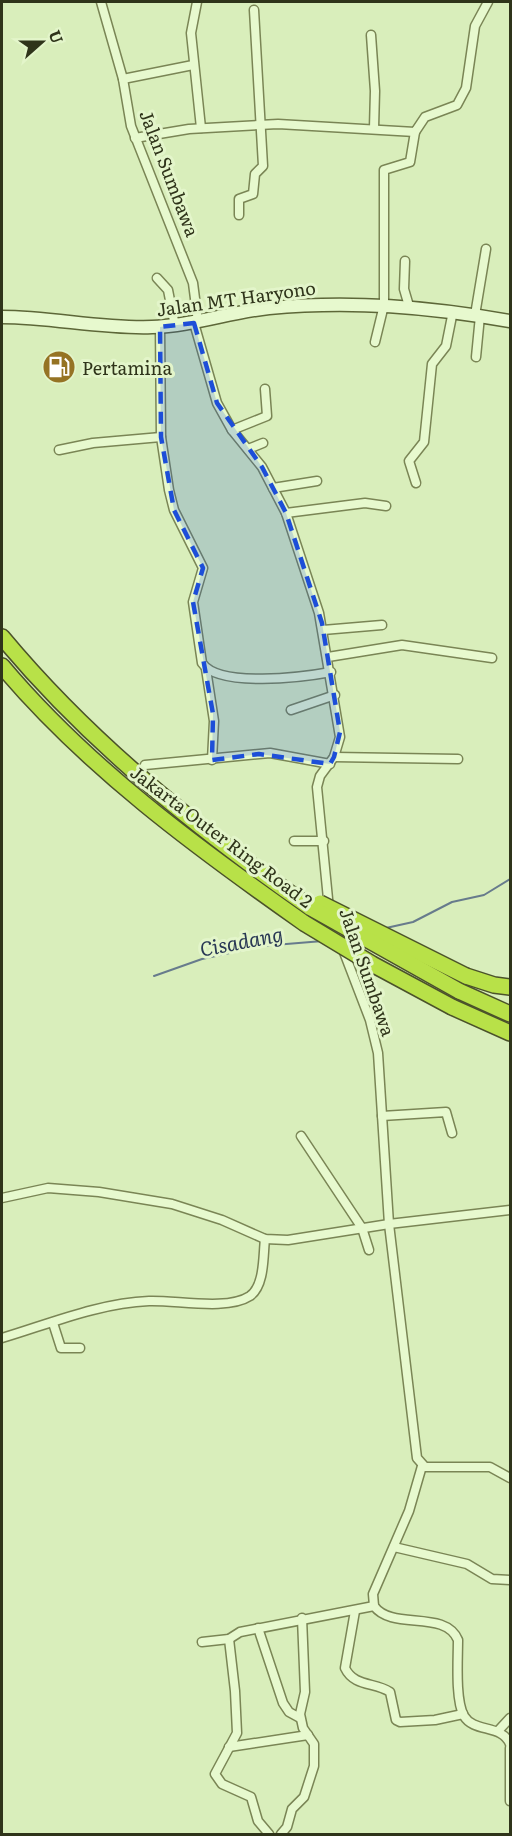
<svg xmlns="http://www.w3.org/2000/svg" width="512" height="1836" viewBox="0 0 512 1836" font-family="Literata,serif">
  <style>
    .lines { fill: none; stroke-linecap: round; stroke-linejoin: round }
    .stream { stroke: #677b8c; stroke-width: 2 }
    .street-casing { stroke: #7a8555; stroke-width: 11 }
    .secondary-casing { stroke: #5d6738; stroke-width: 15 }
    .highway-casing { stroke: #4b522a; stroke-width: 18 }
    .street { stroke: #e7f9ce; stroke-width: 8 }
    .secondary { stroke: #e7f9ce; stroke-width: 12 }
    .highway { stroke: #b8e148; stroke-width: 15 }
    .highway-bridge-casing { stroke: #4b522a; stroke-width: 18; stroke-linecap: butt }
    .highway-bridge { stroke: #b8e148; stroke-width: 15 }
    .marked { fill: #1d4ed8; fill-opacity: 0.2; stroke: #1d4ed8; stroke-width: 4.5; stroke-dasharray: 12 8; stroke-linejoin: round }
    .labels { text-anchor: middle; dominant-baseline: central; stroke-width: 6; stroke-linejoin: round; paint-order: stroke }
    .street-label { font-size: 18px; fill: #2f341a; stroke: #e3f5ca }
    .poi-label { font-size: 18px; fill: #2f341a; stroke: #e3f5ca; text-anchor: start }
    .water-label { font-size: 20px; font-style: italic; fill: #293854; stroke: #e3f5ca }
  </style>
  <rect width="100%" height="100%" fill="#d9eebb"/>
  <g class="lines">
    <g class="stream">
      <path d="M386,928L413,922L452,902L484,895L510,879"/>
      <path d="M154,976L202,959L262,946L323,941"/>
    </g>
    <defs>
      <g id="street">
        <path d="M101,2L123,79L131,126L193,283L198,322"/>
        <path d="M197,2L191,33L201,128"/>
        <path d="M371,35L375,91L374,128"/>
        <path d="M123,79L193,65"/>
        <path d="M135,138L189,129L278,124L415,132L425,117L457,105L466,88L475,26L488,2"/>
        <path d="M239,215V199L253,194L255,174L263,166L254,10"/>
        <path d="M405,261L404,289L409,306"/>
        <path d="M157,278L168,290L175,326"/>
        <path d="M475,315L486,249"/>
        <path d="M194,323L217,403L232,430L262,467L286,513L319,613L340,737L334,757L320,776L317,787L329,909"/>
        <path d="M160,327L161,437L169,490L174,510L203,568L193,602L202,663C219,688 304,677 331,672"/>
        <path d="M375,342L384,305V170L410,162L415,132"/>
        <path d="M476,357L480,316"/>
        <path d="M232,430L267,416L265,389"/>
        <path d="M248,449L263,443"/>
        <path d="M59,450L93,443L161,437"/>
        <path d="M416,483L409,461L424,442L432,364L446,346L453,311"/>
        <path d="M273,488L317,481"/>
        <path d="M286,513L365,503L386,506"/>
        <path d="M323,630L382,625"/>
        <path d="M328,657L402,645L492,658"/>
        <path d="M206,669L214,721L212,760"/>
        <path d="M291,710L335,695"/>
        <path d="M334,757L458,759"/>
        <path d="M145,765L270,753L330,764"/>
        <path d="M294,841H324"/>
        <path d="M332,921L370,1020L378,1053L389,1224L417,1458L425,1467H490L510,1478"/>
        <path d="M382,1116L446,1112L452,1133"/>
        <path d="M301,1136L362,1228L369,1250"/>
        <path d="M2,1198L48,1188L99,1192L172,1204L222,1220L265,1239L288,1240L389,1224L510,1210"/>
        <path d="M53,1323L61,1348H80"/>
        <path d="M2,1338C49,1324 99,1303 149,1301C177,1300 227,1311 250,1296C265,1285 263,1255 265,1239"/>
        <path d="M422,1466L409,1511L373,1594L374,1606C392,1631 445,1609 458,1640C458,1659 455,1700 464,1716C474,1733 502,1724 510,1744"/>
        <path d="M394,1547L467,1564L492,1579L510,1580"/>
        <path d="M355,1611L345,1668C354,1687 375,1682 390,1692L396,1720L400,1722L435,1720L463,1714"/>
        <path d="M258,1628L283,1703L289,1712L300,1718"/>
        <path d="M229,1639L235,1691L237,1733L215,1774L222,1784L251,1797L258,1821L269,1834"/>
        <path d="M202,1642L229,1639L240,1632L374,1606"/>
        <path d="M498,1731L510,1718"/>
        <path d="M229,1747L308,1735"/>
        <path d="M510,1748V1801"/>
        <path d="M281,1834L287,1827L292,1809L304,1797L314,1766V1744L303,1728L300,1714L305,1692L302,1618"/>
      </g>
      <path id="secondary" d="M2,317C52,317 102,329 152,327C192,326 230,312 269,308C352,300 429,307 510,321"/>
      <g id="highway">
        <path d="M2,637C91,744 198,829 311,908"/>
        <path d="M2,666C87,767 196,847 304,923"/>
        <path d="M466,976L494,985L510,987"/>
        <path d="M459,991L510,1014"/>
        <path d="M452,1007L510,1033"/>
      </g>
    </defs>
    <use href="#street" class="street-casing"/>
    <use href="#secondary" class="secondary-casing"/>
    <use href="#highway" class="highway-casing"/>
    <use href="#street" class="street"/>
    <use href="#secondary" class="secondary"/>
    <use href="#highway" class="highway"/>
    <defs>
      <g id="highway-bridge">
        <path d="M320,903L466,976"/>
        <path d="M311,908L459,991"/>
        <path d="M304,923L372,964L452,1007"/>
      </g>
    </defs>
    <use href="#highway-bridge" class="highway-bridge-casing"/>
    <use href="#highway-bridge" class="highway-bridge"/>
  </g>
  <path class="marked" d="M194,323L217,403L262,467L286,513L322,623L340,732L334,757L330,764L259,754L212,760L213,714L193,602L203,568L174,510L161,437L160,327Z"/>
  <defs>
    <symbol id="fuel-disc" viewBox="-11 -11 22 22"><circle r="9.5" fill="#957324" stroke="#e3f5ca"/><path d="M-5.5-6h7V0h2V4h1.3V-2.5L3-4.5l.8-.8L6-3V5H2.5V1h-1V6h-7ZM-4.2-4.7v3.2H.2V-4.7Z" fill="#fff"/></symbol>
  </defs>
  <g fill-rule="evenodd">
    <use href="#fuel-disc" x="40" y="348" width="38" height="38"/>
  </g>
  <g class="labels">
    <g class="street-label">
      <text transform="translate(170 173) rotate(69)">Jalan Sumbawa</text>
      <text transform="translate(236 298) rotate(-8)">Jalan MT Haryono</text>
      <text transform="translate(222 836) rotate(37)">Jakarta Outer Ring Road 2</text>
      <text transform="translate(368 972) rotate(71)">Jalan Sumbawa</text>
    </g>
    <g class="poi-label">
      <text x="82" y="367">Pertamina</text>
    </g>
    <g class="water-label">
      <text transform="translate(241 940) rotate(-11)">Cisadang</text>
    </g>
  </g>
  <rect width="512" height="1836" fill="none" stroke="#2f341a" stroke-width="6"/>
  <g transform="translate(42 42) rotate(69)" stroke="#e3f5ca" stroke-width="4.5" paint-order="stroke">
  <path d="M0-4.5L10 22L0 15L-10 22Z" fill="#2f341a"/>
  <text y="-9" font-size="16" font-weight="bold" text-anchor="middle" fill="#2f341a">U</text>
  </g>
</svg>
